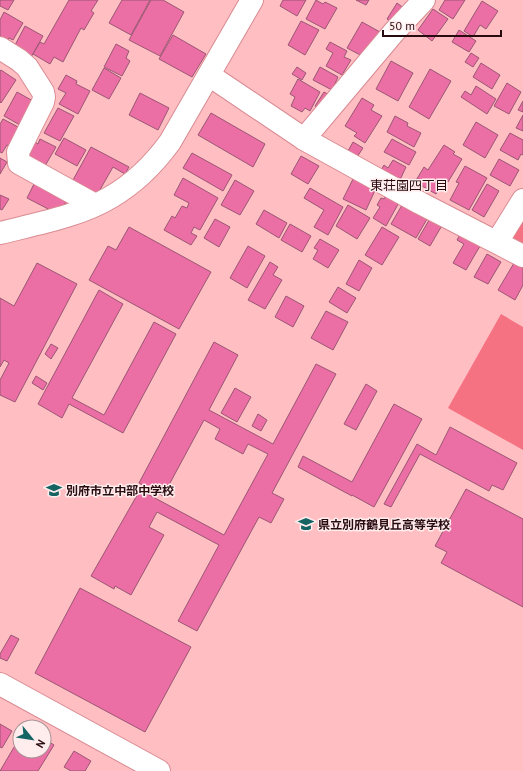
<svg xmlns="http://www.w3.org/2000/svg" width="523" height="771" viewBox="0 0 523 771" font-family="'PT Sans','Noto Sans JP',sans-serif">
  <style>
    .green { fill: #f57282 }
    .building { fill: #eb6ea5; stroke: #9a5773 }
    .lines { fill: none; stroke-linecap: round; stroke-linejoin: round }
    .minor-casing { stroke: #d98b92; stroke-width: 24 }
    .minor { stroke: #fff; stroke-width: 22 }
    .labels { text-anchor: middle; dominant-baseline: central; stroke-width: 3; stroke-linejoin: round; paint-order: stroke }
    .poi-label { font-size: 12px; font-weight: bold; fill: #280b0f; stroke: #ffedee; text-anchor: start }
    .neighbourhood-label { font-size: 13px; fill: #280b0f; stroke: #ffedee }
  </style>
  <rect width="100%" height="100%" fill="#ffbec2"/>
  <g class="green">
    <path d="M523,205V245L510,239Z"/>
    <path d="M501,314L523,327V450L448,408Z"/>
  </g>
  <g class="building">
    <path d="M0,0H14L8,10L0,6Z"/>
    <path d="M69,0H98L91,11L94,13L84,30L81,28L63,62L54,57L50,64L33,54L40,42L44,44Z"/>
    <path d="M122,0H150L131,35L109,23Z"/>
    <path d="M151,0H163L184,12L160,56L129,40Z"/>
    <path d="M283,0H306L297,16L280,6Z"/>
    <path d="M316,0L323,4L325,2L337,8L325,29L306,19Z"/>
    <path d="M356,0H369L366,5Z"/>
    <path d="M445,0H465L453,19L439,10Z"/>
    <path d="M482,1L498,11L486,29L480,25L473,37L464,31Z"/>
    <path d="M397,3L405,9L396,25L387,19Z"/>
    <path d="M433,9L448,19L432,41L418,30Z"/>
    <path d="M4,12L23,23L13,40L9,38L6,43L0,40V20Z"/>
    <path d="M301,21L319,30L305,55L288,45Z"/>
    <path d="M362,22L380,32L366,58L347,48Z"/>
    <path d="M25,26L43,36L30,59L13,49Z"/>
    <path d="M459,30L476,41L469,52L452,42Z"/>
    <path d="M173,35L206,54L192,77L159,59Z"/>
    <path d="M330,42L347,51L344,57L351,60L342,75L326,66L333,53L326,49Z"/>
    <path d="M116,44L129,51L126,58L130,61L122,76L104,67Z"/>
    <path d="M471,53L479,58L473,67L465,62Z"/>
    <path d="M391,61L413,73L398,101L376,89Z"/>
    <path d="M481,63L500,75L492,89L473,77Z"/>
    <path d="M297,67L306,73L302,80L292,74Z"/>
    <path d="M320,67L338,77L332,90L313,80Z"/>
    <path d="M104,68L121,78L109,99L92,90Z"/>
    <path d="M430,69L451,81L429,119L409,107Z"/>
    <path d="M1,70L16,80L1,103L0,102V71Z"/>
    <path d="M66,75L77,81L76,84L90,91L78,114L59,104L66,93L58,89Z"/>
    <path d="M298,79L320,92L310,111L305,108L302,112L291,106L295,97L290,94Z"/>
    <path d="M507,83L521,92L509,114L494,106Z"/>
    <path d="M476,86L496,99L487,114L461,97L465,91L471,95Z"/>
    <path d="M17,92L33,101L20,125L4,116Z"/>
    <path d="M324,92L331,96L322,111L315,106Z"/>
    <path d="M140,93L169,108L158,130L129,115Z"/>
    <path d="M362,98L374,105L371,110L382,116L365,143L354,136L357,133L345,126Z"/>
    <path d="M523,101V112L518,110Z"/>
    <path d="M58,108L74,116L60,141L44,133Z"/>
    <path d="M211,113L265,144L253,167L198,135Z"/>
    <path d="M523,115V131L516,128Z"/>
    <path d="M395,116L408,123L407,126L421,133L414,147L387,132Z"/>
    <path d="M3,119L20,128L10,146L7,145L2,153L0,152V124Z"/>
    <path d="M476,122L498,135L485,158L463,145Z"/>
    <path d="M510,133L523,140V155L521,154L518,160L500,150Z"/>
    <path d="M64,138L86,150L77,166L55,154Z"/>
    <path d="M40,139L56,147L45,166L24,155L32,140L38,144Z"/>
    <path d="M392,139L416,152L409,165L384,152Z"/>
    <path d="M353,142L363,148L357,157L348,151Z"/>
    <path d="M444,145L455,152L453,154L462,159L448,182L445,180L436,194L415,182L424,167L428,170Z"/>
    <path d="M91,147L129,167L125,174L113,167L97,195L78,191L82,185L73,180Z"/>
    <path d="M192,153L232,175L223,191L183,168Z"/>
    <path d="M301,156L319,166L308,184L291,174Z"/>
    <path d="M0,158L7,162L0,174Z"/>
    <path d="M499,159L519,170L510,186L490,175Z"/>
    <path d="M393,160L406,167L399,182L380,172L384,165L388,168Z"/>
    <path d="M465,166L487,178L469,210L450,200L459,183L456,182Z"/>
    <path d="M356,173L378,184L366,210L343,199Z"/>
    <path d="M183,178L218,198L200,230L194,227L191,233L197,236L191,245L164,230L172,216L175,218L182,206L187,208L189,203L174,195Z"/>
    <path d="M36,180L68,198L64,206L52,211L27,198Z"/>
    <path d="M235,180L254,191L240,215L221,205Z"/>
    <path d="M487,184L499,191L484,217L472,210Z"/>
    <path d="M310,188L343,207L328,235L314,227L324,210L304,198Z"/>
    <path d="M390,189L402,197L386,226L373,218L380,207L377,205L381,198L384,199Z"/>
    <path d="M0,195L9,199L2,210L0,209Z"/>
    <path d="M405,200L430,214L416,238L391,224Z"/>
    <path d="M348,205L370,218L357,239L336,226Z"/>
    <path d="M264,210L287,223L279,238L256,224Z"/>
    <path d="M432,215L444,222L430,246L418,239Z"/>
    <path d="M215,219L230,227L219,247L204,238Z"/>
    <path d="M290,224L311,236L302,252L281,240Z"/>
    <path d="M129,227L211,272L179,329L89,280L108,246L116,250Z"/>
    <path d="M382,227L399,237L382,265L365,255Z"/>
    <path d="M463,229L483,241L466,270L453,263L464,244L457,240Z"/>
    <path d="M320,239L339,250L328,268L313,259L318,250L314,248Z"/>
    <path d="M248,246L265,256L247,288L230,278Z"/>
    <path d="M487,254L501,262L488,284L474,277Z"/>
    <path d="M359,260L372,268L359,291L346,284Z"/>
    <path d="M270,262L278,267L273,275L282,280L265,309L248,300Z"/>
    <path d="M37,263L77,284L15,402L0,395V380L9,363L4,360L0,367V298L14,306Z"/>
    <path d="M514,263L523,268V285L515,300L498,290Z"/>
    <path d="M338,287L356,298L347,313L329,302Z"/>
    <path d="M99,290L123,304L72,398L104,415L154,322L176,334L123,433L69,404L62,418L38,404Z"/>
    <path d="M286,296L304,306L293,327L275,317Z"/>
    <path d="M326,311L348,322L333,350L311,338Z"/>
    <path d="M214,342L238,355L209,410L273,444L316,364L336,374L272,493L284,499L271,523L259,517L197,631L178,621L219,545L157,512L149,527L164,535L131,595L115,586L114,589L91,576L140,490L224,535L268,454L248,444L243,454L215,439L220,429L204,420L163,496L139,483Z"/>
    <path d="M51,344L58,348L51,359L45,354Z"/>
    <path d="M36,376L47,383L43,390L32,383Z"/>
    <path d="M366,384L377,391L356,430L344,424Z"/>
    <path d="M235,388L251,397L237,422L221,413Z"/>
    <path d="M394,404L422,419L374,507L352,495V496L298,467L303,456L352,482Z"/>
    <path d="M258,414L267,420L261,431L252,426Z"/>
    <path d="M450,427L517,463L503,490L492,485L489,491L420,454L391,507L384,504L417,444L436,455Z"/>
    <path d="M466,489L523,519V607L441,563L447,552L435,546Z"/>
    <path d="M80,588L191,647L145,732L35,673Z"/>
    <path d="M11,635L19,639L7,661L0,658V654Z"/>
    <path d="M0,724L12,731L2,748L0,747Z"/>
    <path d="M20,737V751H44V739L54,745L38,771H0Z"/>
    <path d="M74,751L91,761L85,771H71L64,767Z"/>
  </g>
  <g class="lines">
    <defs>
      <g id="minor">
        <path d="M0,48L19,60L27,67L43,92L44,97L43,102L18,152L19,163L95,205"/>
        <path d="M209,75L304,139L420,203L523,256"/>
        <path d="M304,139L394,32L424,0"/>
        <path d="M0,233C36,224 80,216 111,197C135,183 154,164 170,142L252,0"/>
        <path d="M497,242L523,200"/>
        <path d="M0,684L159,771"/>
      </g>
    </defs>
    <use href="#minor" class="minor-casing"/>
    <use href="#minor" class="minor"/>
  </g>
  <defs>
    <symbol id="school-bare" viewBox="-9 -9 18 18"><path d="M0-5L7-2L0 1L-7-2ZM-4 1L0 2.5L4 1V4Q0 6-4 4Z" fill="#156464" stroke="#ffedee" stroke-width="2.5" paint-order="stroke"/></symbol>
  </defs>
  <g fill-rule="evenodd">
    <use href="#school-bare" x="43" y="479" width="22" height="22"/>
    <use href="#school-bare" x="295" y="513" width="22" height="22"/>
  </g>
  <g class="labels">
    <g class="poi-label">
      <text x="66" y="490">別府市立中部中学校</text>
      <text x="318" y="524">県立別府鶴見丘高等学校</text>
    </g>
    <g class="neighbourhood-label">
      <text x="409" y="185">東荘園四丁目</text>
    </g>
  </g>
  <g transform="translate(32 739) rotate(120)"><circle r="19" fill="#ffedee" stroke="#a99395"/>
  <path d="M0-3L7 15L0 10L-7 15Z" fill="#156464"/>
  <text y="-6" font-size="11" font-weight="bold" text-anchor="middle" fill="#280b0f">N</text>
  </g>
  <path d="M383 30v6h118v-6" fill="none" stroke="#280b0f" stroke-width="2"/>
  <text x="389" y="30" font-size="12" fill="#280b0f" stroke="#ffedee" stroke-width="3" paint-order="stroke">50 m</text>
</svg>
